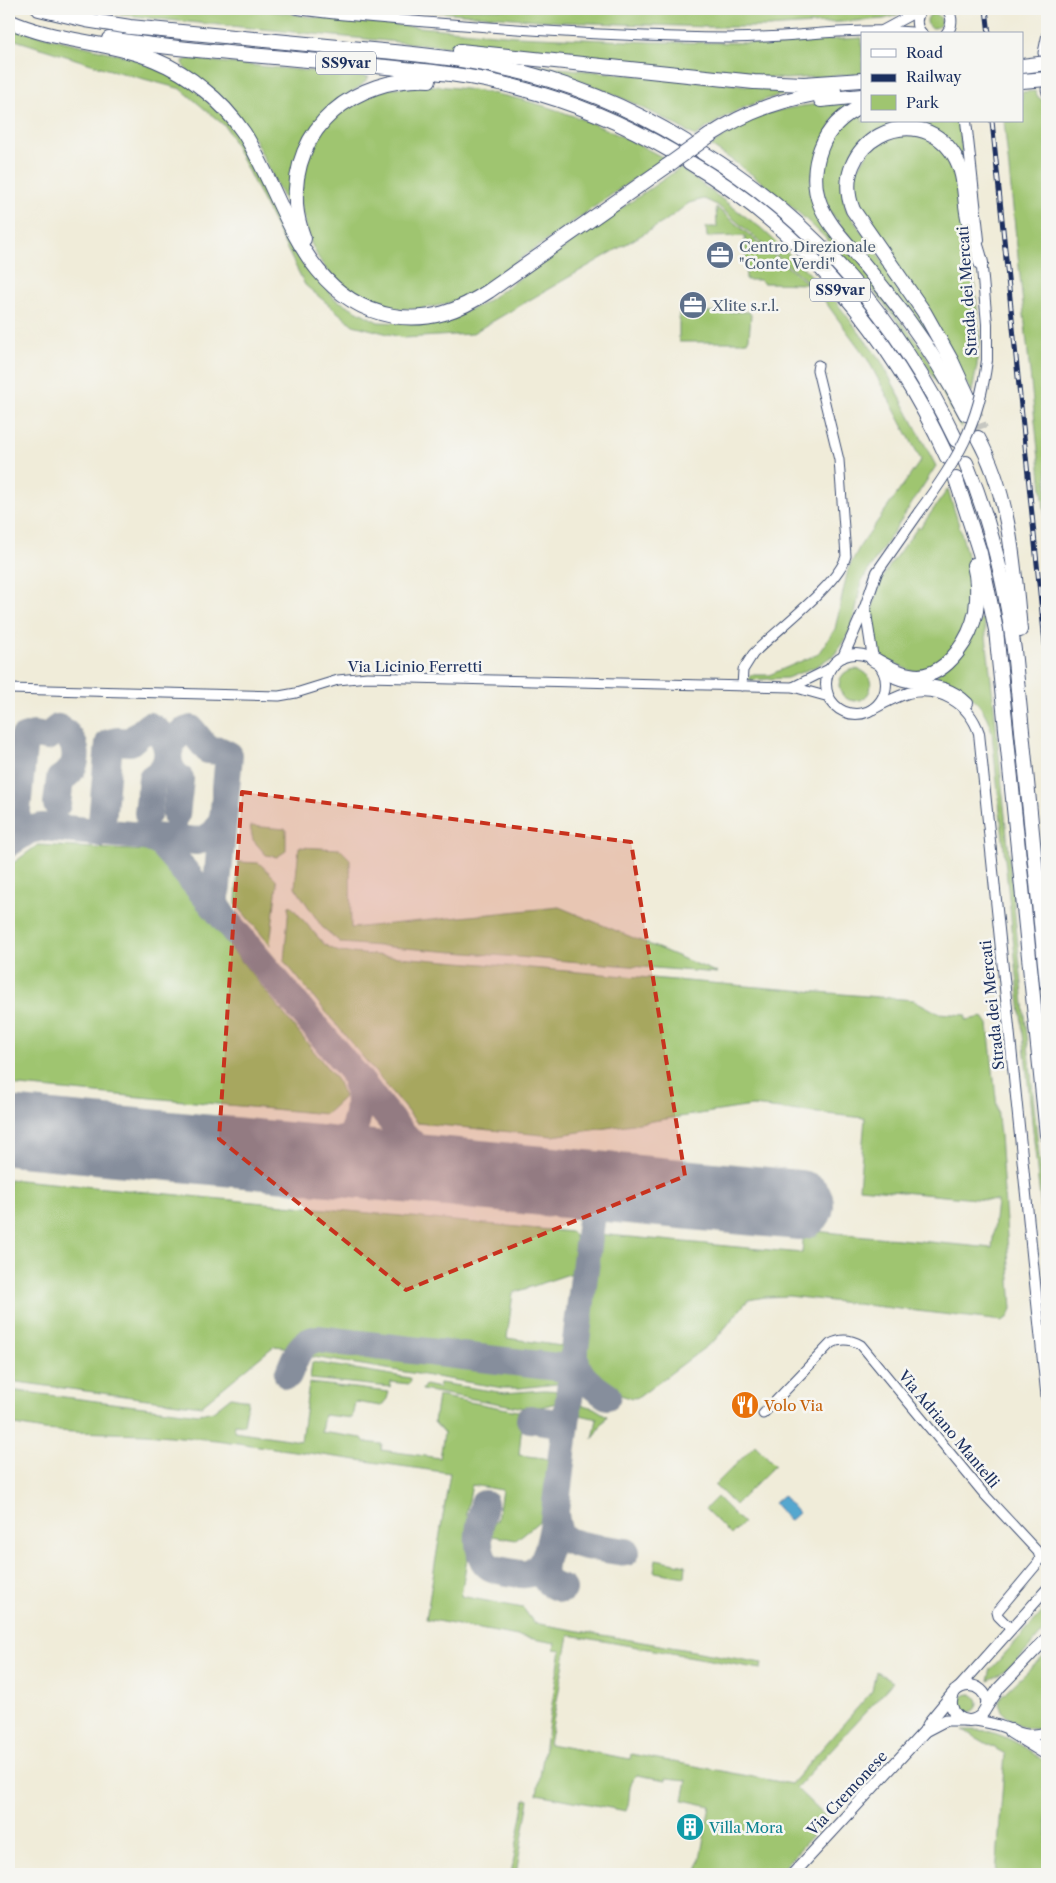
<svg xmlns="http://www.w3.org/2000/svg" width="1056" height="1883" viewBox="0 0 1056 1883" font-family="'Libre Caslon Text',serif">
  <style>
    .green { fill: #9fc570; stroke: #5d7a67 }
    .water { fill: #54a7cf; stroke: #386b96 }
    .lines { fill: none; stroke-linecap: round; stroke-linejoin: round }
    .taxiway { stroke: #868e9c; stroke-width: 28 }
    .runway { stroke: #868e9c; stroke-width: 70 }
    .trunk-tunnel { stroke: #c5c6c0; stroke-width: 14; stroke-dasharray: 14 7; stroke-linecap: butt }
    .minor-casing { stroke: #3b4b70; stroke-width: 11 }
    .tertiary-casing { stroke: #3b4b70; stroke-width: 12 }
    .secondary-casing { stroke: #3b4b70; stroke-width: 13 }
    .trunk-casing { stroke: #3b4b70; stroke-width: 16 }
    .minor { stroke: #fff; stroke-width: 9 }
    .tertiary { stroke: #fff; stroke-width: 10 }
    .secondary { stroke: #fff; stroke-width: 11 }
    .trunk { stroke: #fff; stroke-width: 14 }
    .rail-casing { stroke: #1b2f5e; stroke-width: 5 }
    .rail { stroke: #f6f6f2; stroke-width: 3; stroke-dasharray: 9; stroke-linecap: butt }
    .tertiary-bridge-casing { stroke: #3b4b70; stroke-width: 12; stroke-linecap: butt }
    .trunk-bridge-casing { stroke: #3b4b70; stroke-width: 16; stroke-linecap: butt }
    .tertiary-bridge { stroke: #fff; stroke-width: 10 }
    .trunk-bridge { stroke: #fff; stroke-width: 14 }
    .marked { fill: #c8321e; fill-opacity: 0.2; stroke: #c8321e; stroke-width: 4; stroke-dasharray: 10 6; stroke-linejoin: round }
    .labels { text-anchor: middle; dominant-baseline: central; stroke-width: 5; stroke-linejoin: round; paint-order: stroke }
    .shield { fill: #f6f6f2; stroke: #5d6b8a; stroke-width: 1 }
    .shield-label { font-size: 14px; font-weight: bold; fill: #1b2f5e }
    .service-label { font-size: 15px; fill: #4e5e75; stroke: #f6f6f2; text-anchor: start }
    .street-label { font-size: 15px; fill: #1b2f5e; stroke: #f6f6f2 }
    .food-label { font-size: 15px; fill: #c56008; stroke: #f6f6f2; text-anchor: start }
    .culture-label { font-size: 15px; fill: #0d838f; stroke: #f6f6f2; text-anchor: start }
  </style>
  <rect width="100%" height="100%" fill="#f6f6f2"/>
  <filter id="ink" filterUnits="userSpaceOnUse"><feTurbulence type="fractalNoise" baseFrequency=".02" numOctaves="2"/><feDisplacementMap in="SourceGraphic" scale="10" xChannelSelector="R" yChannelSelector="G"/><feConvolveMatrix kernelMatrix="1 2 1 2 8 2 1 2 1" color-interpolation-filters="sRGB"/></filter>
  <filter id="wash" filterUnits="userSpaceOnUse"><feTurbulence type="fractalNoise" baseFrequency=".0096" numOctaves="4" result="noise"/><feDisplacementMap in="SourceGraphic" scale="20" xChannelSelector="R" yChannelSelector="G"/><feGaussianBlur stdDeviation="1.12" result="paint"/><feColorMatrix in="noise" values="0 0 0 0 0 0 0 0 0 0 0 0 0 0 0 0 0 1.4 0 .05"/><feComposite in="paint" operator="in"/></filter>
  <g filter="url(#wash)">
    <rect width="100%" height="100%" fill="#f0ecd9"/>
    <g class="green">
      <path d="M82,9H258L312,17L516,36L651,42L768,43L862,38V74L785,79L157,19Z"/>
      <path d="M401,9L899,10L905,9L895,16L884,19L769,27H708L561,22Z"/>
      <circle cx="934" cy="21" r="7"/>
      <path d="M9,28L129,57L184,81L220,111L236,128L304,262L335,299L378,322L433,324L481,305L680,168L761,228L827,290L881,361L936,466L861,582L856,610L850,631L835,654L817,666L787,678L749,680L750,675H769L818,654L835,629L848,569L860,546L921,460L868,360L815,288L717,205L704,199L689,203L664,222L471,334L404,338L353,325L305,285L226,127L181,89L107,69L9,38Z"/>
      <path d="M189,59L369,77L362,85L339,100L292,179L289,205L287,206L255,140L184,67L183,61Z"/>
      <path d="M527,65L805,91C764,96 729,112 695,136C642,105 587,80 527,65Z"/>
      <path d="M421,85C515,90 582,114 664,158L470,294C402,329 322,301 305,223C304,216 300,208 300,201C300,194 303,185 304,178C307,154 320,128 339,112C345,108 353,105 360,102C367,98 375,92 383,90C395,87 409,87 421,85Z"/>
      <path d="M1035,91L1038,97L1042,100L1047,115V537L1004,121H1022V92Z"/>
      <path d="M852,101L833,120L810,181L885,301L921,347L964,420L961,428C905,312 819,216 711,146C724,137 736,127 750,120C782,106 818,104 852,101Z"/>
      <path d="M862,112V121H958L963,158L943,136L873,132C845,152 836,178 847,211L917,310L955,380L828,208L821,183L823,156L837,130Z"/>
      <path d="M897,135L921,136L937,144L954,165L973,264L980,344L978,345L977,366L972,392L856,201L855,173L871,148Z"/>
      <path d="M716,207L808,284L763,283L760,280H746L745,236L707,237L706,227H717Z"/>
      <path d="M710,312H749L751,315L749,338L747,342H679V313Z"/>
      <path d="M948,489C959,528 977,571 969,612C965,635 940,673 913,671C909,671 903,667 899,665C895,663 889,662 885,659C867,643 870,611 877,591C885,567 904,547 918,527L920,528Z"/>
      <path d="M981,619H984L994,706L1047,1234V1267L992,733C985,703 963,683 934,679Z"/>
      <circle cx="855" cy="685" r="16"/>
      <path d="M250,826L286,829V851L277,857L266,855L253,840Z"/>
      <path d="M38,845L149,851L157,856L337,1080L344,1097L326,1114L9,1085V866Z"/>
      <path d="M299,847L340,849L350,859L351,928L559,907L718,973L341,943L322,927L295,887Z"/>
      <path d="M238,862L259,863L276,879L277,885L270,945L236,904Z"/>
      <path d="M290,905L325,945L339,952L914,1000L938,1013L966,1015V1020L983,1017L988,1024L1000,1135L1012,1309L1009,1317L1002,1321L789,1296L765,1297L748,1300L715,1340L639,1397C623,1403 587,1377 583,1361L598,1234L802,1253L804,1230L992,1248L997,1201L859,1188L865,1118L752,1106L553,1136L417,1123L284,961L289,906Z"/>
      <path d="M9,1179L571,1232L581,1244L578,1271L513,1293L507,1338L568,1347L566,1360L557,1364L317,1335L301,1336L294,1348L274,1346L201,1406L9,1381Z"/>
      <path d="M321,1343L562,1372H565L561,1381L556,1384L520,1388H503L301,1355L309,1346Z"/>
      <path d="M312,1362L410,1378L411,1381L409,1384L391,1382L390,1387L310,1379Z"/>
      <path d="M309,1383L389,1392L387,1399L381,1406L355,1402L352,1418L324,1415L321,1432L362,1438L365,1442L382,1444L381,1450L440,1458L444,1433L434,1422L438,1396L523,1412L519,1455L544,1458L549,1460L542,1519L516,1540L487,1535L490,1520L497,1521L502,1490L472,1485L466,1515L474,1517L461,1596L523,1608L534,1623L762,1663L761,1669L569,1635L549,1744L630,1759L631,1754L791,1784L872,1691L876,1671L893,1682L796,1788L828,1819L777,1874H697L710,1806L683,1800L687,1780L666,1778V1780L637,1775C626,1783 632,1799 626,1811L537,1794L561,1650L554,1649L555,1643L426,1619L450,1473L216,1440L146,1434L73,1432L44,1430L9,1424V1390L199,1414L213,1411L231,1397L248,1400L244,1425L235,1424L234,1431L301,1441Z"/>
      <path d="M440,1383L505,1393L544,1390L562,1391L561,1402L536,1408L525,1406L524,1408L422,1390L425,1385L439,1388Z"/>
      <path d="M579,1404L594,1408L607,1416L593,1439L597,1419L576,1414Z"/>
      <path d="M755,1445L775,1465L735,1505L715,1485Z"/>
      <path d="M717,1497L743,1523L731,1535L705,1509Z"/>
      <path d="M656,1559L686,1565L685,1577L654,1572Z"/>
      <path d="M1047,1607V1627C1032,1644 1011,1673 988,1680L991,1669Z"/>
      <path d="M1047,1653V1728C1027,1732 1016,1725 1002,1711L999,1702L1002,1696Z"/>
      <circle cx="969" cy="1703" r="9"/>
      <path d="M963,1730C971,1730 979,1730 987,1731C1008,1736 1031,1750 1047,1764V1874H996L1005,1754Z"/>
      <path d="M525,1799L529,1800L516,1874H511Z"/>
    </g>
    <path class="water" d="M783,1495L798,1513L789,1521L774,1503Z"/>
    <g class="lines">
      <g class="taxiway">
        <path d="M176,815L180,779C160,764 167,735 191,729L208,750L221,751L229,755L216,896V905L221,914"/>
        <path d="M101,833L109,743L118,741L130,742L149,726C172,737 174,766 152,778L148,813"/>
        <path d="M146,837L159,842L171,855L352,1071C366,1100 359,1146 324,1157C317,1160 308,1159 301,1159"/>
        <path d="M9,843L15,830L24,738L34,735L47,737L58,728C79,739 83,767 60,779L57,804"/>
        <path d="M9,843L29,830L42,827L197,841C211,839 220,831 223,817"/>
        <path d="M356,1076C377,1102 406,1145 435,1161C453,1171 475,1173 494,1177"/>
        <path d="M575,1354C575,1376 591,1385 607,1396"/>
        <path d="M288,1375C295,1359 298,1342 317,1339L566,1368L570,1365L575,1352"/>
        <path d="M530,1419L558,1423L565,1418L568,1412"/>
        <path d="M484,1504C481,1521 475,1540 482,1557C486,1567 493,1569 503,1571C511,1572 519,1575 526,1574C546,1571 550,1542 553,1527L591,1221C593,1202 583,1187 564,1184"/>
        <path d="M555,1513C556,1521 556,1529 562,1536C571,1547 611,1549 626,1552"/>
        <path d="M546,1555C541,1573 542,1584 563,1589"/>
      </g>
      <path class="runway" d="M9,1131L799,1205"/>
    </g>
  </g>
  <g filter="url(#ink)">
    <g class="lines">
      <path class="trunk-tunnel" d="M972,404L981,429"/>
      <defs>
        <g id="minor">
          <path d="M295,9C342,16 391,19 438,23C535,31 632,37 729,38C793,38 858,26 922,33"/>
          <path d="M883,30L920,10"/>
          <path d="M1043,53L1047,34"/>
          <path d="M1046,89L1047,93"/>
          <path d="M742,686L743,670L753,654C775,631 839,584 846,556L839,460L817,370L818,365"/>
          <path d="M9,689L279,696L296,693L338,680L367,677L793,687"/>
          <path d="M829,697L793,687L831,668"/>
          <path d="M763,1414L830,1344C841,1338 851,1339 861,1345L984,1494L1038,1552L1040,1558L1038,1563L997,1612L998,1616L1011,1629"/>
        </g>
        <g id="tertiary">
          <path d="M922,9C915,17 915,26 922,34"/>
          <path d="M946,34C953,26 953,17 947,9"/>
          <path d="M966,121L979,240"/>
          <path d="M981,257L987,324V360"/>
          <path d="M865,607L873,659"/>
          <circle cx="856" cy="684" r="30"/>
          <path d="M843,657L865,607L877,572L919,512"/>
          <path d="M883,670C899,686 924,682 944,688C953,691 961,696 968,703"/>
          <path d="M873,709C884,703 895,697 908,693C940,686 969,703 979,733L1047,1401"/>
          <path d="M956,1691L1047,1589"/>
          <path d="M970,1720C979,1721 988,1722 997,1725C1017,1731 1026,1739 1047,1732"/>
        </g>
        <g id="secondary">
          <path d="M986,1708L999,1688L1047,1638"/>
          <path d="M925,1731L946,1720H964"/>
          <path d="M793,1874L924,1732L931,1720L955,1691C973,1675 997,1697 982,1714C967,1731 942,1711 955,1691"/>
        </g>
        <g id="trunk">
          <path d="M39,9L86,20L130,27C200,34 269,41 338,47C381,51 424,54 467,61C544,73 620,101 686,142"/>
          <path d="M9,21C55,42 108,41 155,60C172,67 189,77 203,89C219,101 233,117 244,133C286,200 301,299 393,316C429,322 459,311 489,291L667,166"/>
          <path d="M109,39C194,52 280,57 366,65C417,70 469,74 519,88C573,102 625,124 673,152"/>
          <path d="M460,51L754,82L804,84L862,80"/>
          <path d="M821,100L862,96"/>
          <path d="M862,106C843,115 828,129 821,148C814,166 813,187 820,204C827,222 841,237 853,251C872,274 890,296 908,320C930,350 949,381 966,414"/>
          <path d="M709,136C749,110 787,97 834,91"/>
          <path d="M702,152C814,220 900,323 956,440"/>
          <path d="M689,162C804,230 892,337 947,457"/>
          <path d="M304,239C300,228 297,217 296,205C291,126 355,77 429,80"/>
          <path d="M970,401L952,362L924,312L853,210C827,144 916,96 954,155C967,176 963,200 969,222C972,236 978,249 981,263"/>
          <path d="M978,438C1010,496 1014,565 1020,630"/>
          <path d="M966,463C991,523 1006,586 1014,650L1047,984"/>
          <path d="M956,479L980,553L996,630L1047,1135"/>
          <path d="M873,659C888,667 902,676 919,676C949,674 971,637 976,611C978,595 978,580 974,565"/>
          <path d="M1011,1731L1047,1753"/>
        </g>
      </defs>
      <use href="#minor" class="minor-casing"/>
      <use href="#tertiary" class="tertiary-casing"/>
      <use href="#secondary" class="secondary-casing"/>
      <use href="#trunk" class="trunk-casing"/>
      <use href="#minor" class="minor"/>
      <use href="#tertiary" class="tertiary"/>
      <use href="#secondary" class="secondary"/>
      <use href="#trunk" class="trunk"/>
      <defs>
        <g id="rail">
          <path d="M986,9L989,34"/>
          <path d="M992,121L1047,662"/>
        </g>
      </defs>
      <use href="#rail" class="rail-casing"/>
      <use href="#rail" class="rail"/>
      <defs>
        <path id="tertiary-bridge" d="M919,512C957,461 979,425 987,360"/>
        <g id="trunk-bridge">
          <path d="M1022,66L1047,63"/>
          <path d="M1022,81L1047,79"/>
          <path d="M667,166L709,136"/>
        </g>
      </defs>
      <use href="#tertiary-bridge" class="tertiary-bridge-casing"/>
      <use href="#trunk-bridge" class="trunk-bridge-casing"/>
      <use href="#tertiary-bridge" class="tertiary-bridge"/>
      <use href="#trunk-bridge" class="trunk-bridge"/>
    </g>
  </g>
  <path class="marked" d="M242,792L631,842L685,1176L406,1290L219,1139Z"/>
  <defs>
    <symbol id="office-disc" viewBox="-11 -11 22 22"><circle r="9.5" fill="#5c6f8a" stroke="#f6f6f2"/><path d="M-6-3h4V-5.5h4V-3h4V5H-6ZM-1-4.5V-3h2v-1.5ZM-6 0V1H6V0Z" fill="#fff"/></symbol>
    <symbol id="restaurant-disc" viewBox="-11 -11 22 22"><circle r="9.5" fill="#e8710a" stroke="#f6f6f2"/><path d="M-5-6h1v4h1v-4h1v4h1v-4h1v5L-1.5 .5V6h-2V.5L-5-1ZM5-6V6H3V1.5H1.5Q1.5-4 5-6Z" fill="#fff"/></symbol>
    <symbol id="building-disc" viewBox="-11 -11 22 22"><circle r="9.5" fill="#0f9aa8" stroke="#f6f6f2"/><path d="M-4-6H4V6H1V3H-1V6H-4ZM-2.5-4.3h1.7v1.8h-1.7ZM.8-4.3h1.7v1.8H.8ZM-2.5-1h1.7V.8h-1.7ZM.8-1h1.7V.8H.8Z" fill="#fff"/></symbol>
  </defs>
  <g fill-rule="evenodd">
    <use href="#office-disc" x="704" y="239" width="32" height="32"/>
    <use href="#office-disc" x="677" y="289" width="32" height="32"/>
    <use href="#restaurant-disc" x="729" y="1389" width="32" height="32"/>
    <use href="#building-disc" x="674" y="1811" width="32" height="32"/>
  </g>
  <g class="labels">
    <g class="shield">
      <rect x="316" y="51.5" width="60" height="23" rx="4"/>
      <rect x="810" y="278.5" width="60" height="23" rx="4"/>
    </g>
    <g class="shield-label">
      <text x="346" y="63">SS9var</text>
      <text x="840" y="290">SS9var</text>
    </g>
    <g class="service-label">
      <text x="739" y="246">Centro Direzionale<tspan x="739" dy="17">"Conte Verdi"</tspan></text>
      <text x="712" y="305">Xlite s.r.l.</text>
    </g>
    <g class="street-label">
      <text transform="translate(967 291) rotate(-94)">Strada dei Mercati</text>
      <text x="415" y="666">Via Licinio Ferretti</text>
      <text transform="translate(992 1005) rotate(-96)">Strada dei Mercati</text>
      <text transform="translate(949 1429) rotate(50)">Via Adriano Mantelli</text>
      <text transform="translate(847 1793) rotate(-47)">Via Cremonese</text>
    </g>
    <g class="food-label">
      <text x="764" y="1405">Volo Via</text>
    </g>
    <g class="culture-label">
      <text x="709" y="1827">Villa Mora</text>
    </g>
  </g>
  <rect width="1056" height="1883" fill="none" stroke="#f6f6f2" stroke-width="30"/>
  <rect x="861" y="32" width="162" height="90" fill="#f6f6f2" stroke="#9ea6b7"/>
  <rect x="871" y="49" width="25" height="8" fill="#ffffff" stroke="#9ea6b7"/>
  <text x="906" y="58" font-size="15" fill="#1b2f5e">Road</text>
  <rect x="871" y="74" width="25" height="8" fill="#1b2f5e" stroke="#9ea6b7"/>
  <text x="906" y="82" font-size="15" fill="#1b2f5e">Railway</text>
  <rect x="871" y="95" width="25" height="15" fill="#9fc570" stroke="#9ea6b7"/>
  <text x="906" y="108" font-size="15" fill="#1b2f5e">Park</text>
</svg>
